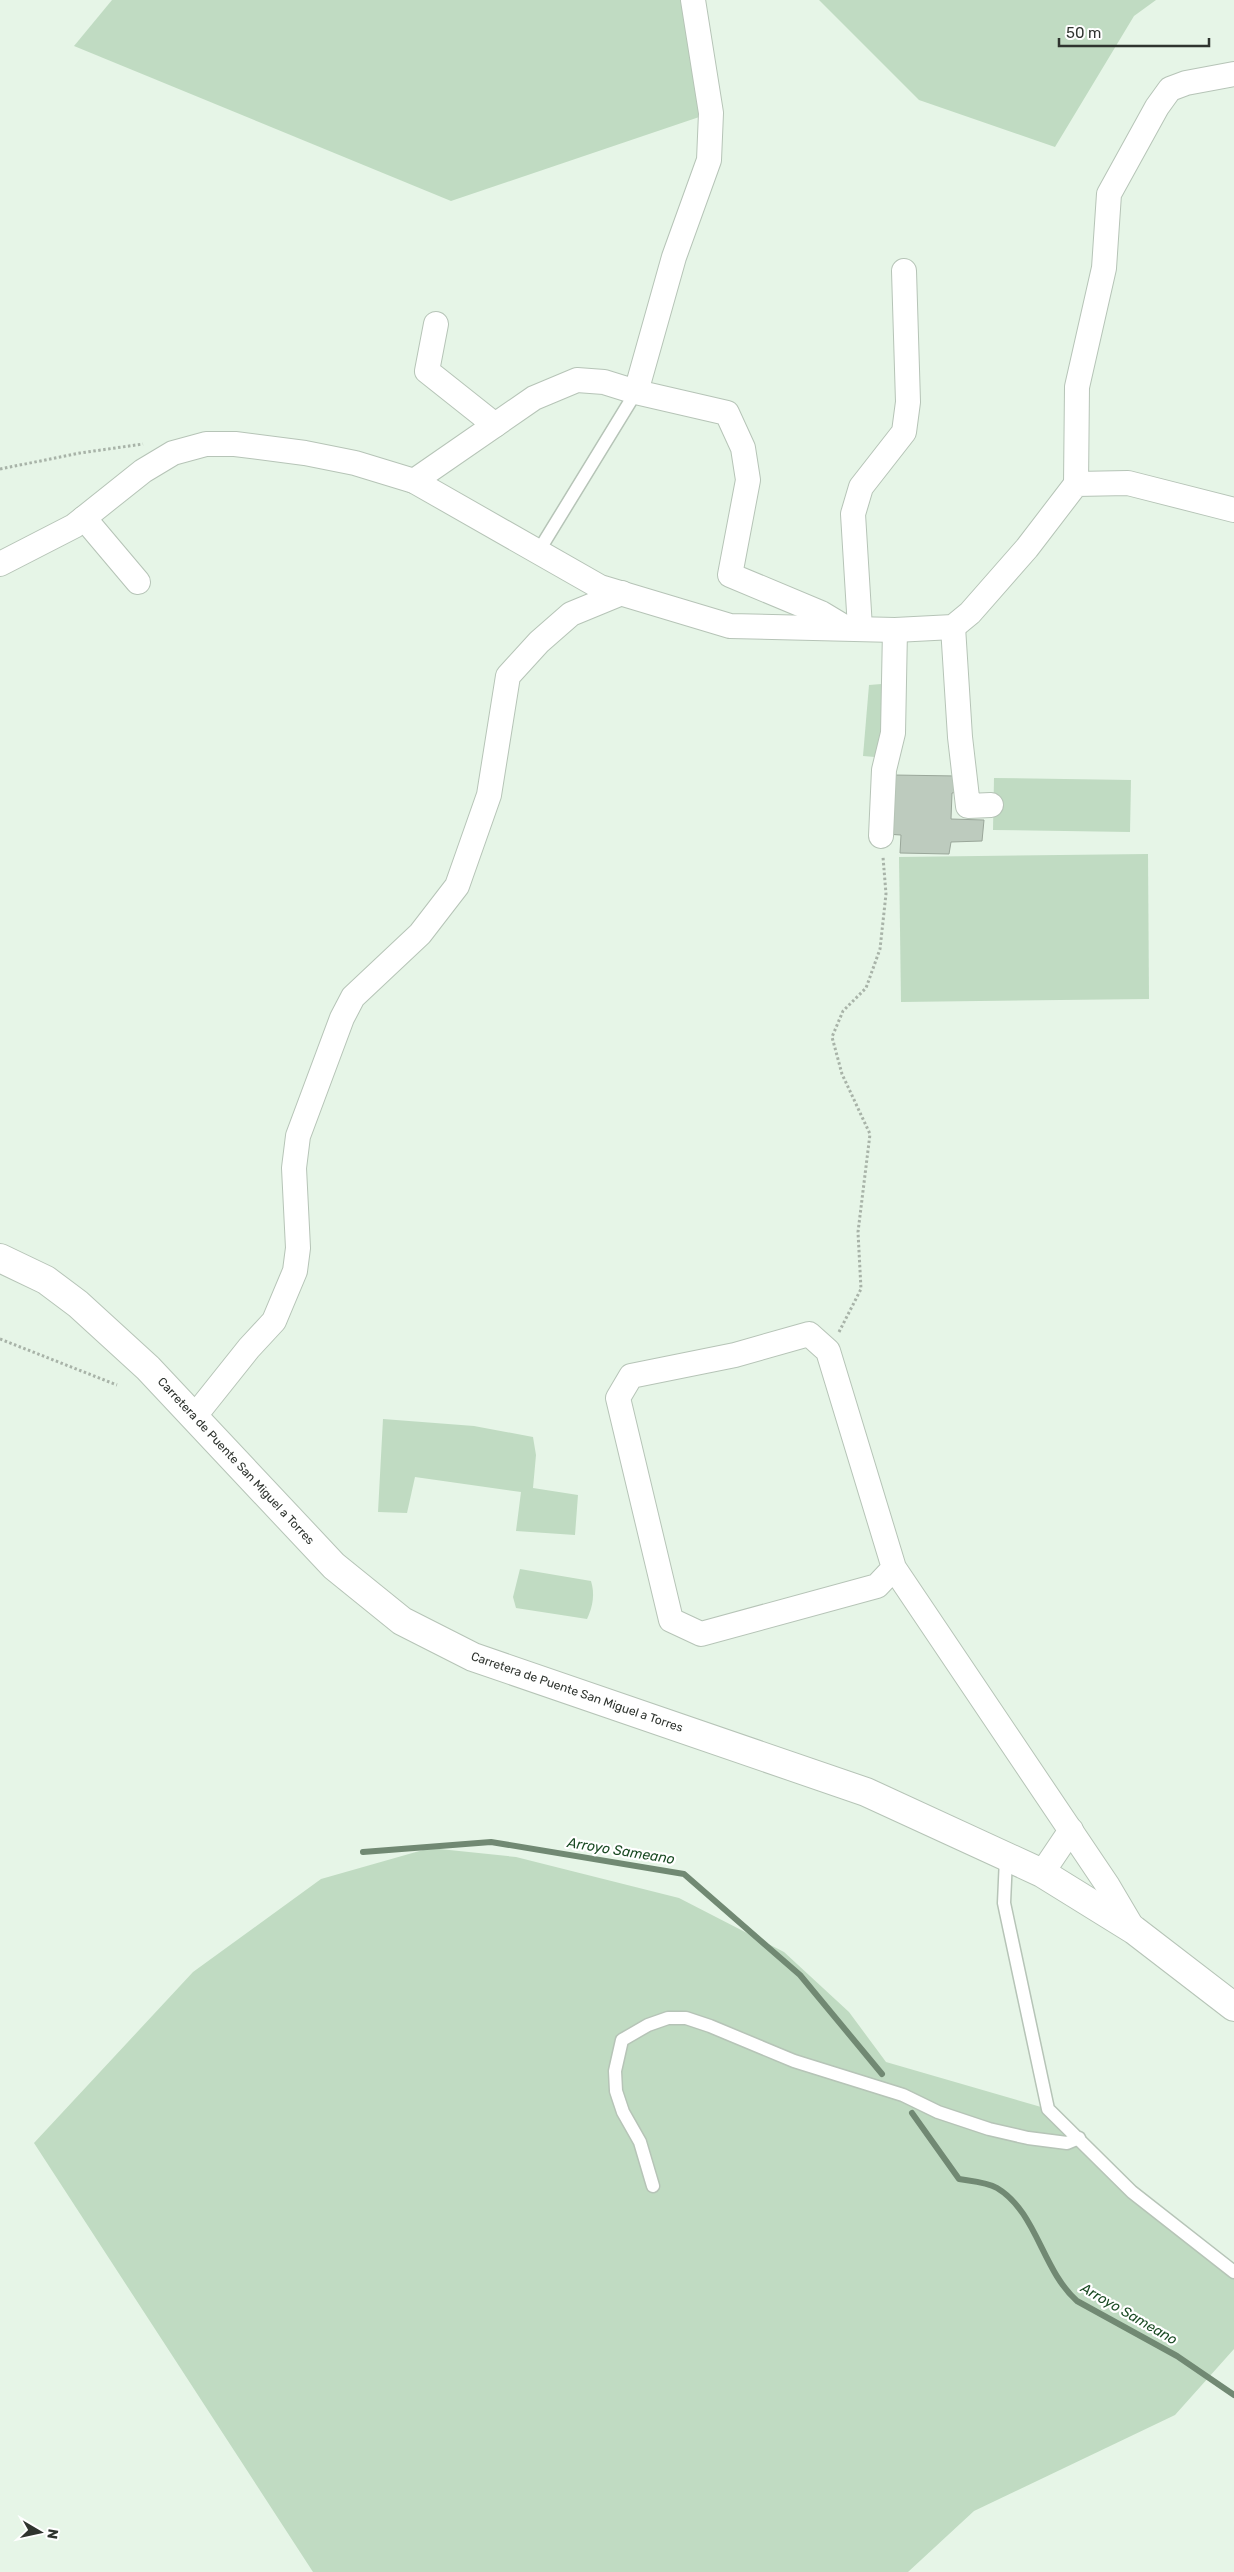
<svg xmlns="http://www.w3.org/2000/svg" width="1234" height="2572" viewBox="0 0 1234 2572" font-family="Rubik,sans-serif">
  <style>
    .green { fill: #c0dbc2 }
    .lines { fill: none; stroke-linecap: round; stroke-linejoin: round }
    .stream { stroke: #718973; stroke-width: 6 }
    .building { fill: #bdcbbe; stroke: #9aa79a }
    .lane-casing { stroke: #b6c4b7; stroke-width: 15 }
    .street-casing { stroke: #b6c4b7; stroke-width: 26 }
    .secondary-casing { stroke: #b6c4b7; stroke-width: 30 }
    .path { stroke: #a8b3a8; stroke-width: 3; stroke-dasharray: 2.5 2.5; stroke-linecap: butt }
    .lane { stroke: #fff; stroke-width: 12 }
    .street { stroke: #fff; stroke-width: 24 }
    .secondary { stroke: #fff; stroke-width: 28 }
    .labels { text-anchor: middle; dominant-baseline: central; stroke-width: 4.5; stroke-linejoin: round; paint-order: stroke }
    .street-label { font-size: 12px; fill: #2f342f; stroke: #fff }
    .water-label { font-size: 14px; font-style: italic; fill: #1a4a23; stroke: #fff }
  </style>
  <rect width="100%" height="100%" fill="#e6f5e7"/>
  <g class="green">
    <path d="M112,0H693L711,113L451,201L74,46Z"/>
    <path d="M819,0H1156L1134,16L1055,147L919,100Z"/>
    <path d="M894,683L887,758L863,756L869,685Z"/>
    <path d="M994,778L1131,780L1130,832L993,830Z"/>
    <path d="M1148,854L1149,999L901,1002L899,857Z"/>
    <path d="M383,1419L474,1426L533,1437L536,1455L533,1488L578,1495L575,1535L516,1531L521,1492L415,1477L407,1513L378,1512Z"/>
    <path d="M520,1569L591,1581C595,1594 593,1606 587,1619L516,1608L513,1597Z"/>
    <path d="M430,1848L516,1857L679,1898L784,1952L849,2012L886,2062L1048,2109L1234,2272V2349L1175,2415L974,2511L908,2572H313L34,2143L193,1972L321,1879Z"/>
  </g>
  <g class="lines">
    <g class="stream">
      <path d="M363,1852L491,1842L684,1874L800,1975L882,2074"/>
      <path d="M912,2113L959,2179C971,2181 987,2182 997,2188C1037,2212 1042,2270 1077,2301L1177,2356L1234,2395"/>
    </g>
  </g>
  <path class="building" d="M894,775L957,776V792L952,793L951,819L984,820L982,841L951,842L949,854L900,853L901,835L885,834Z"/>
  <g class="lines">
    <defs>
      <g id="lane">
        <path d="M538,552L636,392"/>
        <path d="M1006,1858L1004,1903L1048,2109L1132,2192L1234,2272"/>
        <path d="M653,2186L640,2142L623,2112L616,2091L615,2071L622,2040L648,2025L668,2018H686L710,2026L794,2061L903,2095L938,2112L989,2129L1028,2138L1067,2143L1079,2138"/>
      </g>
      <g id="street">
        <path d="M436,324L427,371L495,425"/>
        <path d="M636,392L727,413L743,448L748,480L730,575L821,613L846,628"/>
        <path d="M414,481L534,398L577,380L604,382L636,392L674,257L709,160L711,113L693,0"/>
        <path d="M1076,484L1077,387L1104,268L1109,194L1157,107L1170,89L1186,83L1234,74"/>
        <path d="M84,518L138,582"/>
        <path d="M0,564L74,526L143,471L173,453L206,444H235L305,453L355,463L414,481L600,587L730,626L895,630L953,627L970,613L1027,548L1076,484L1128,483L1234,510"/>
        <path d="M953,627L960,737L968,806L991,805"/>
        <path d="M860,628L853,514L861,487L904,432L908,402L904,271"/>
        <path d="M881,836L884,770L893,733L895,630"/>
        <path d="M194,1417L249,1348L274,1321L295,1271L298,1248L294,1168L298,1136L342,1018L353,997L420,934L457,886L489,795L508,676L539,642L571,614L622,593"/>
        <path d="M894,1568L877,1586L701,1634L671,1620L618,1398L631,1376L735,1355L809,1334L828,1351L894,1568L1108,1886L1134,1930"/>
        <path d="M1042,1873L1071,1830"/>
      </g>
      <path id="secondary" d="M0,1258L46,1280L78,1304L148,1368L334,1566L402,1621L473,1657L866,1792L1042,1873L1134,1930L1234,2007"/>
    </defs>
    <use href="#lane" class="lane-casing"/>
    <use href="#street" class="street-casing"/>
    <use href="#secondary" class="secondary-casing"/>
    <g class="path">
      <path d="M0,469L80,453L143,444"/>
      <path d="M839,1332L861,1289L858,1232L870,1134L842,1074L832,1037L843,1011L866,988L880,949L886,894L883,857"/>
      <path d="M0,1339L117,1385"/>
    </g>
    <use href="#lane" class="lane"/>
    <use href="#street" class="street"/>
    <use href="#secondary" class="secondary"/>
  </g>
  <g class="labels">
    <g class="street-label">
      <text transform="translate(236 1461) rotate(47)">Carretera de Puente San Miguel a Torres</text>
      <text transform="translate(577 1692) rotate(19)">Carretera de Puente San Miguel a Torres</text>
    </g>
    <g class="water-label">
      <text transform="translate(621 1851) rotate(9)">Arroyo Sameano</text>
      <text transform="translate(1129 2314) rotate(30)">Arroyo Sameano</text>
    </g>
  </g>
  <g transform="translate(40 2532) rotate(99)" stroke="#ffffff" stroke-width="4" paint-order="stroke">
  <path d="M0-4L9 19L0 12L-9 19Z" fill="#2f342f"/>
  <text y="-8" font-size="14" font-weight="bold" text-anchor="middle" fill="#2f342f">N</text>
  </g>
  <path d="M1059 38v8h150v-8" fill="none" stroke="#2f342f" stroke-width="2.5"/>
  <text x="1066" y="38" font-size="15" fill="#2f342f" stroke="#ffffff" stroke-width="4" paint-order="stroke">50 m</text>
</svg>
